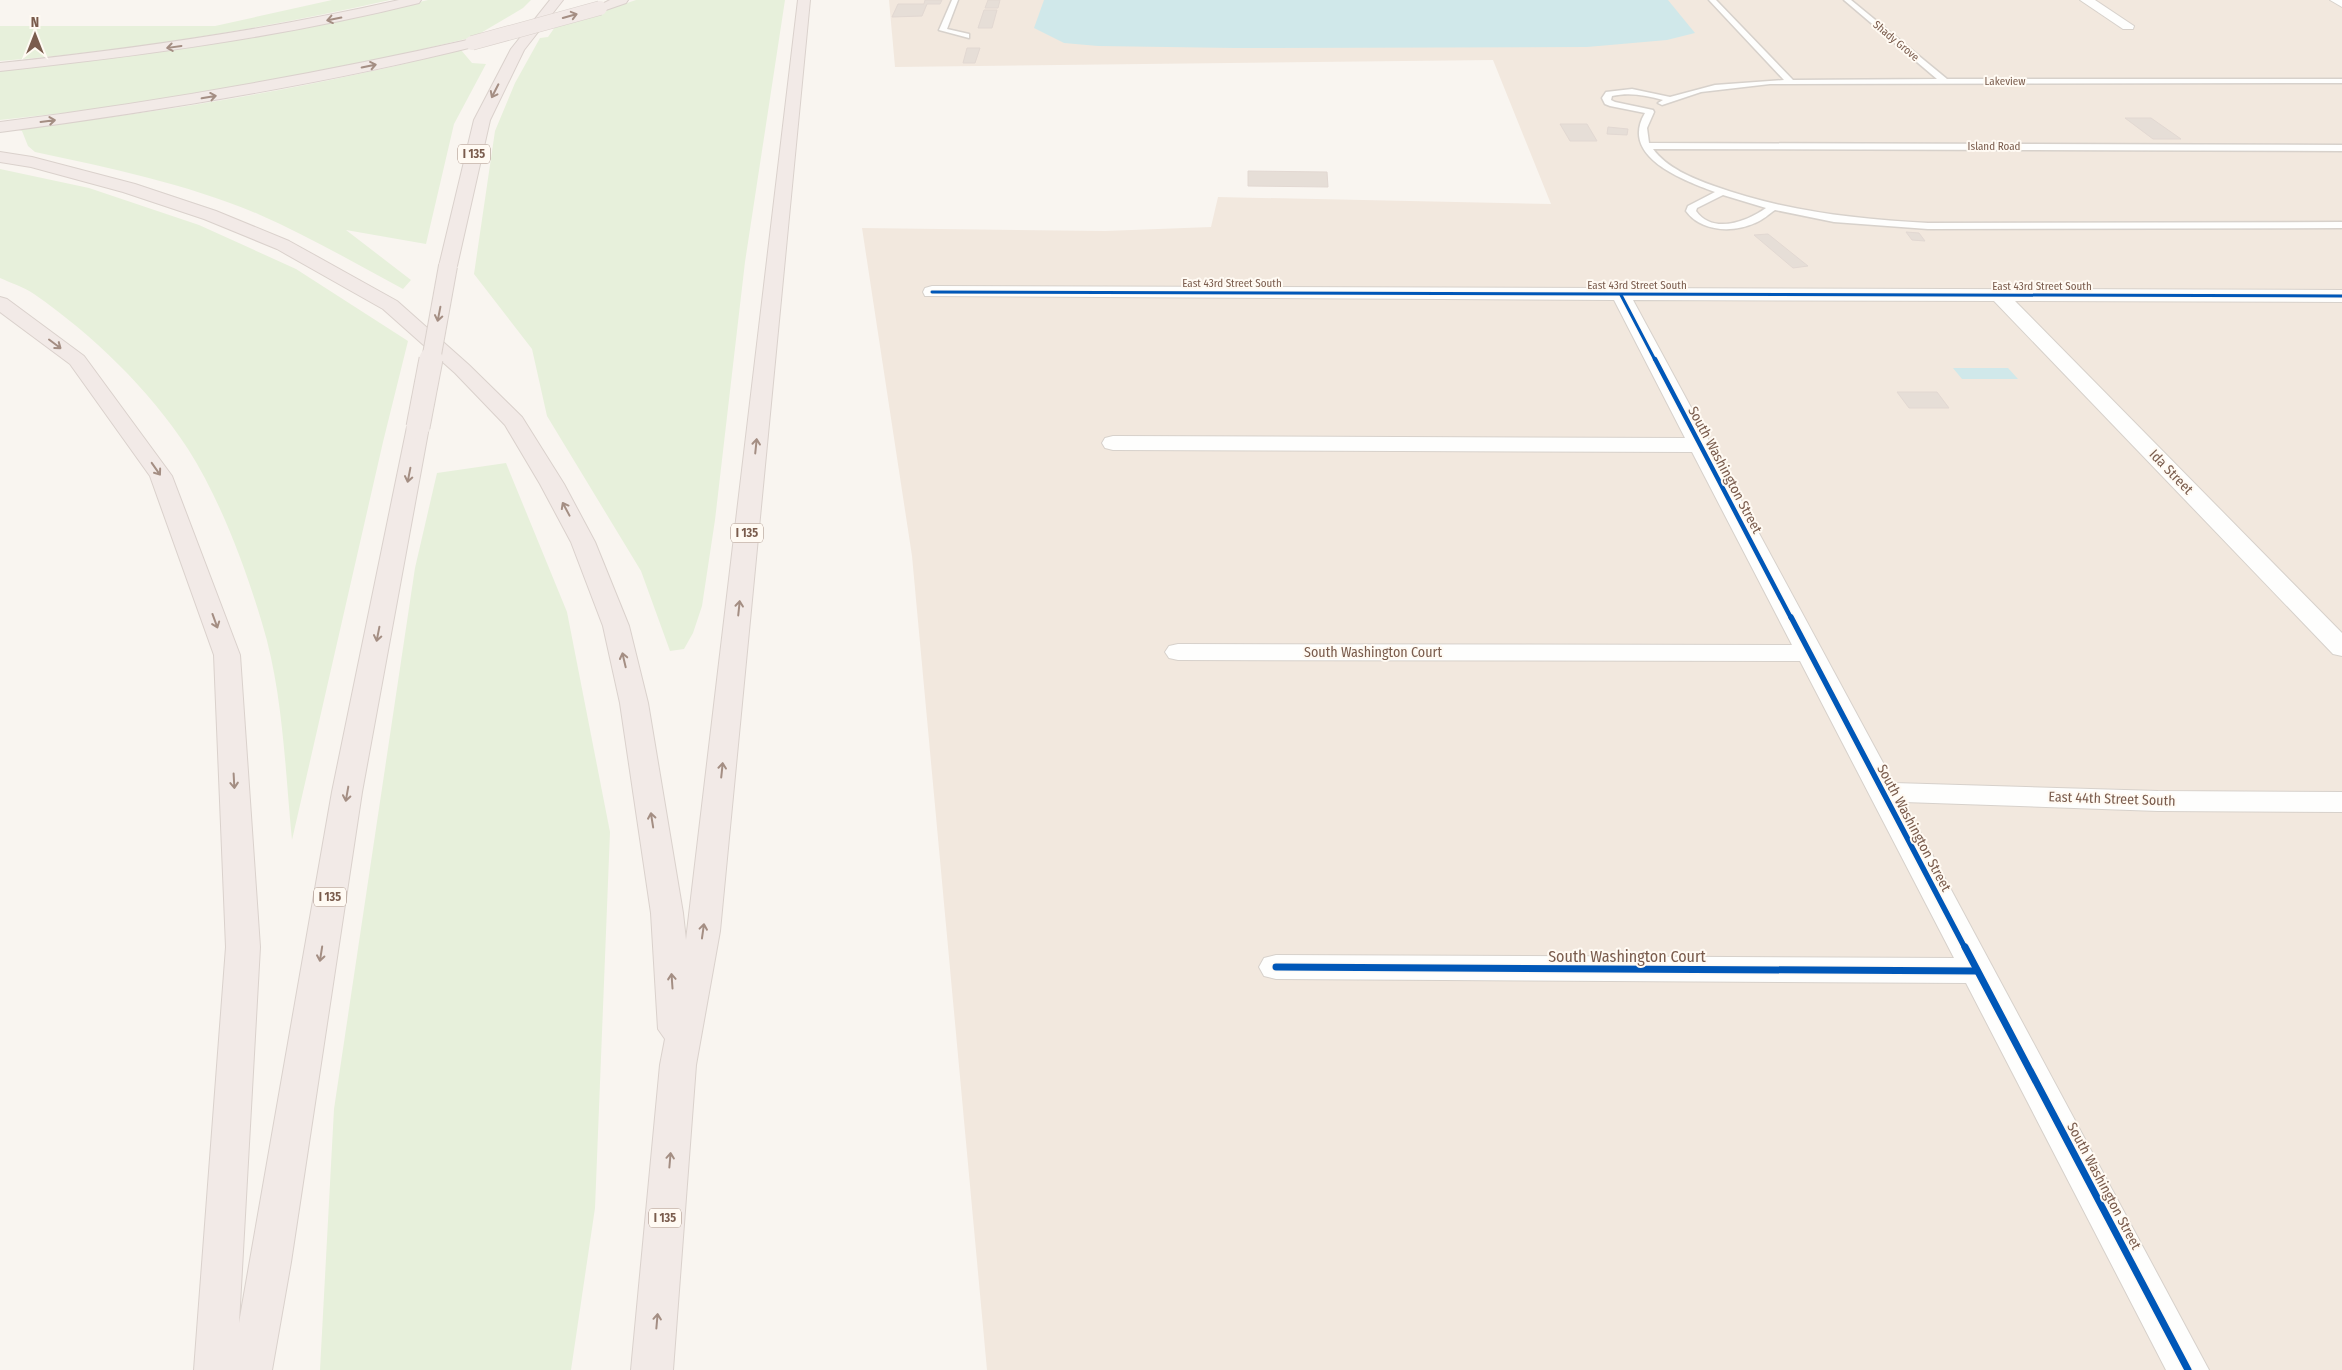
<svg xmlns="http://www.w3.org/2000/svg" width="2342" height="1370" viewBox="0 0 2342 1370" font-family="'Fira Sans Condensed',sans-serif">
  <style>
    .residential { fill: #f2e8de }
    .green { fill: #e7f0db }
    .water { fill: #d0e8ea }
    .building { fill: #e6ded7; stroke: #e2d8d2 }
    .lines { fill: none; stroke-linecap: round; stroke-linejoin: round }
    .service-casing { stroke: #d7d1cb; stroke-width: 3 }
    .minor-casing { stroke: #d7d1cb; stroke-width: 2 }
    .motorway-casing { stroke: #dad1cc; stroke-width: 2 }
    .service { fill: #fefefd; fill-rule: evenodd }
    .minor { fill: #fefefd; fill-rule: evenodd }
    .motorway { fill: #f2eae7; fill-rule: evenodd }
    .motorway-bridge-far2-casing { stroke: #dad1cc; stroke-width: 15; stroke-linecap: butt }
    .motorway-bridge-far1-casing { stroke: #dad1cc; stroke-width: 20; stroke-linecap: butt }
    .motorway-bridge-casing { stroke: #dad1cc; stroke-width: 25; stroke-linecap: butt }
    .motorway-bridge-far2 { stroke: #f2eae7; stroke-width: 14 }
    .motorway-bridge-far1 { stroke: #f2eae7; stroke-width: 18 }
    .motorway-bridge { stroke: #f2eae7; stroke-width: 23 }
    .cycleway-far3-casing { stroke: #fffaf3; stroke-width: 5 }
    .cycleway-far2-casing { stroke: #fffaf3; stroke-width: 7 }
    .cycleway-far1-casing { stroke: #fffaf3; stroke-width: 9 }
    .cycleway-casing { stroke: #fffaf3; stroke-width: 10 }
    .cycleway-far3 { stroke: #0057b8; stroke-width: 3 }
    .cycleway-far2 { stroke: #0057b8; stroke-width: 4.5 }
    .cycleway-far1 { stroke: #0057b8; stroke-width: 5.5 }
    .cycleway { stroke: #0057b8; stroke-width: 7 }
    .oneway { stroke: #a48e83 }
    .labels { text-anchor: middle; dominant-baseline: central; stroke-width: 4; stroke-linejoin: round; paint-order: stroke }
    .far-street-label { font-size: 11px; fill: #7a5c4d; stroke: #fffaf3 }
    .shield { fill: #fffaf3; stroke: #a28b7f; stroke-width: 1 }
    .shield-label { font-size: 12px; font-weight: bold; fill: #7a5c4d }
    .street-label { font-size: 14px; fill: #7a5c4d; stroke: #fffaf3 }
    .near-street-label { font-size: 16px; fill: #7a5c4d; stroke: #fffaf3 }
  </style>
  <rect width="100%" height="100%" fill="#f9f5f0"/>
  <path class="residential" d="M889,0H2342V1370H987L912,556L862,228L1105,231L1211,227L1218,197L1551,204L1493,60L895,67Z"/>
  <g class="green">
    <path d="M332,0H390C261,29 132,50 0,61V26H215Z"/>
    <path d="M428,0H531L523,8L474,37L402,54L251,84L90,110L0,120V70L407,5Z"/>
    <path d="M636,0H785L745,262L715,520L702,606L693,633L684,649L670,651L641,571L547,416L532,349L474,274L495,131L515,83L540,38L548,37L555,27Z"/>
    <path d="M461,50L472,63L486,64L454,124L426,244L346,230L411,280L403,289C355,263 308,236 258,214C187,184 110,168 35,152L28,146L22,131L16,129C165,112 316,87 461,50Z"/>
    <path d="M0,169L89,188L199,225L296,269L408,341L383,442L292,840C285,769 283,691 262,623C245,566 220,499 188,449C149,389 93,335 34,294C24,287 11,283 0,278Z"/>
    <path d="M506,463L567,612L610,832L595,1208L571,1370H320L334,1109L415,568L437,473Z"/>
  </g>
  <g class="water">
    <path d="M1044,0H1668L1695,33L1667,40L1587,47L1235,48L1098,46L1064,43L1034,28Z"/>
    <path d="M1953,368H2008L2018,379H1962Z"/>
  </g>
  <g class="building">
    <path d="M925,0H942L940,4H927L922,16L892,17L898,4H924Z"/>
    <path d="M988,0H1000L998,8H985Z"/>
    <path d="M984,10H997L992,28H978Z"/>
    <path d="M967,48H980L975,63H963Z"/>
    <path d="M2125,118H2151L2181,139H2153Z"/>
    <path d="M1560,124H1587L1597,141H1570Z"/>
    <path d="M1608,127L1628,129L1627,135L1607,134Z"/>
    <path d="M1248,171L1327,172L1328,187L1248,186Z"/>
    <path d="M1906,232L1919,233L1925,241L1912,240Z"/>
    <path d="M1768,234L1808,266L1793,268L1754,235Z"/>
    <path d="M1897,392H1937L1949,408H1909Z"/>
  </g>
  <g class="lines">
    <defs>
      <g id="service">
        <path d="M952,0H958L947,29L969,34V38L939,30Z"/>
        <path d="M1709,0H1716L1793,80L1937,79L1844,0H1851L1947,79H2342V83L1770,84L1701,92L1662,105L1658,103L1663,100C1646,95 1629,92 1612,96L1611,100L1615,102L1653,110L1654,112L1647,128L1649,143L2342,145V151L1653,149C1667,168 1692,178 1714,186C1783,211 1854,219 1928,223L2342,222V228L1928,229L1834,222L1775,210C1769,214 1763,220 1755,223C1733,233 1701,232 1686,211L1688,206L1715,192C1683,180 1619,157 1645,113L1610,106L1605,104L1602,98L1606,92L1632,89L1670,97L1715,85L1784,80ZM1723,195L1766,208C1748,221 1713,235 1696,211L1697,208Z"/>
      </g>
      <g id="minor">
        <path d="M2080,0H2095L2134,26L2133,29H2123Z"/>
        <path d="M2330,0H2342V7Z"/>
        <path d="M932,286L2342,290V302L2015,301L2342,633V656L2333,654L1994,301L1633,300L1894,783L2158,791L2342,792V812L2158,811L1904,802L2209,1370H2166L1966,983L1276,979L1264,976L1259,967L1264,958L1276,955L1954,958L1800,661L1178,660L1169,658L1165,652L1169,646L1178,644L1792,645L1692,452L1113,450L1105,448L1102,443L1105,438L1113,436L1685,438L1614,300L925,296L923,292L925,288Z"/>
      </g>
      <g id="motorway">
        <path d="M399,0H421L419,3C282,37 141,56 0,71V63C134,49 267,30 399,0Z"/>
        <path d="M550,0H563L524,50L490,120L457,266L454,270H442L439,266L474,120L511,49Z"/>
        <path d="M610,0H628L626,3L600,12L594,8Z"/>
        <path d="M798,0H810L720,931L696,1065L673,1370H631L660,1065L665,1039L658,1029L651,913L620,703L603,626L571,542L540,484L505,425L455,373L383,309L277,249L204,219L123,192L31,167L0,162V152L32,157L135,184L216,211L289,241L397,301L469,365L522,417L564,484L595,542L629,626L648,703L683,913L686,940Z"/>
        <path d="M472,39L477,40L479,43L477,46C320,85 160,111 0,132V122C159,102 316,74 472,39Z"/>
        <path d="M0,297L7,299L84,356L172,476L240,655L260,947L239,1323L332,792L407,427L410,422L418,420L426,422L429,427L362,792L291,1262L272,1370H194L226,947L214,655L150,476L70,364L0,312Z"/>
      </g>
    </defs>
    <use href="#service" class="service-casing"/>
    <use href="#minor" class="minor-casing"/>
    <use href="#motorway" class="motorway-casing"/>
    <use href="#service" class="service"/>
    <use href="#minor" class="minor"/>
    <use href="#motorway" class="motorway"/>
    <defs>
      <path id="motorway-bridge-far2" d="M472,43L600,8"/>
      <path id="motorway-bridge-far1" d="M431,360L448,266"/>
      <path id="motorway-bridge" d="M418,427L431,359"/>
    </defs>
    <use href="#motorway-bridge-far2" class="motorway-bridge-far2-casing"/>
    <use href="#motorway-bridge-far1" class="motorway-bridge-far1-casing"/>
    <use href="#motorway-bridge" class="motorway-bridge-casing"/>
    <use href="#motorway-bridge-far2" class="motorway-bridge-far2"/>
    <use href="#motorway-bridge-far1" class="motorway-bridge-far1"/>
    <use href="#motorway-bridge" class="motorway-bridge"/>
    <defs>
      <g id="cycleway-far3">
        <path d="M932,292L2342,296"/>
        <path d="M1621,295L1655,360"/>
      </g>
      <path id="cycleway-far2" d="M1655,359L1791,618"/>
      <path id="cycleway-far1" d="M1791,617L1965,948"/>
      <g id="cycleway">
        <path d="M1965,947L2188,1370"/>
        <path d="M1276,967L1977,971"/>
      </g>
    </defs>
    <use href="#cycleway-far3" class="cycleway-far3-casing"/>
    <use href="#cycleway-far2" class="cycleway-far2-casing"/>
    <use href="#cycleway-far1" class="cycleway-far1-casing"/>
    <use href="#cycleway" class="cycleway-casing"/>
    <use href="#cycleway-far3" class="cycleway-far3"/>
    <use href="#cycleway-far2" class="cycleway-far2"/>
    <use href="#cycleway-far1" class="cycleway-far1"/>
    <use href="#cycleway" class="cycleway"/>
  </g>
  <defs><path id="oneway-shaft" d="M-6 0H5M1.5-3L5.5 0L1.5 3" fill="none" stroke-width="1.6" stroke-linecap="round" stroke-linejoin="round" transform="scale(1.25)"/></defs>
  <g class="oneway">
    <use href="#oneway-shaft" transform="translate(570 16) rotate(-16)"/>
    <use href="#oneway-shaft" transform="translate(334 19) rotate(169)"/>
    <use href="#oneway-shaft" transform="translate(174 47) rotate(172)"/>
    <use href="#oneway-shaft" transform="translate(369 66) rotate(-12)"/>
    <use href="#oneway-shaft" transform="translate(495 91) rotate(117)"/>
    <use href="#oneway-shaft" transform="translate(209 97) rotate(-10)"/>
    <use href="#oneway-shaft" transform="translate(48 121) rotate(-7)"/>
    <use href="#oneway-shaft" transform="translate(439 314) rotate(101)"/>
    <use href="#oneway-shaft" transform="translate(55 344) rotate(37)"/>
    <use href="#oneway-shaft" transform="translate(756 446) rotate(-84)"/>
    <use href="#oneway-shaft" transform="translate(156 469) rotate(55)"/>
    <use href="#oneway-shaft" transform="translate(409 475) rotate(101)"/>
    <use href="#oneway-shaft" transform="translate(566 509) rotate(-118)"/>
    <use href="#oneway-shaft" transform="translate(739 608) rotate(-84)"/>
    <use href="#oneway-shaft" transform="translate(215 621) rotate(70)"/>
    <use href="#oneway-shaft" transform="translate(378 634) rotate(101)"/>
    <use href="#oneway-shaft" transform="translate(624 660) rotate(-103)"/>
    <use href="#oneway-shaft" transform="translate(722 770) rotate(-84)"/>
    <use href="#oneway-shaft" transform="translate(234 781) rotate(87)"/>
    <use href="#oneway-shaft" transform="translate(347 794) rotate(100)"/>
    <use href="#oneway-shaft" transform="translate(652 820) rotate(-99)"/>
    <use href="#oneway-shaft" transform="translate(703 931) rotate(-82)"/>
    <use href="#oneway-shaft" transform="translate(321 954) rotate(99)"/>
    <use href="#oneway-shaft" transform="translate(672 981) rotate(-94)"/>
    <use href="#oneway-shaft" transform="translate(670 1160) rotate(-85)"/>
    <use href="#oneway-shaft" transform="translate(657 1321) rotate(-85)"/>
  </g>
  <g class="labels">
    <g class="far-street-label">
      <text transform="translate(1896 41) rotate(40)">Shady Grove</text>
      <text x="2005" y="81">Lakeview</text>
      <text x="1994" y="146">Island Road</text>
      <text x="1232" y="283">East 43rd Street South</text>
      <text x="1637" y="285">East 43rd Street South</text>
      <text x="2042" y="286">East 43rd Street South</text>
    </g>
    <g class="shield">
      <rect x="458" y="144.5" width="32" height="19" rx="4"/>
      <rect x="731" y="523.5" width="32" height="19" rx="4"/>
      <rect x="314" y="887.5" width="32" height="19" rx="4"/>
      <rect x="649" y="1208.5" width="32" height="19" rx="4"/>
    </g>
    <g class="shield-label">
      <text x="474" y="154">I 135</text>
      <text x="747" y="533">I 135</text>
      <text x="330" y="897">I 135</text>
      <text x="665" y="1218">I 135</text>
    </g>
    <g class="street-label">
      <text transform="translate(1725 470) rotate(62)">South Washington Street</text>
      <text transform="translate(2171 472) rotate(46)">Ida Street</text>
      <text x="1373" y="652">South Washington Court</text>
      <text transform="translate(2112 799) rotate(2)">East 44th Street South</text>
      <text transform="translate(1914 828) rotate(62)">South Washington Street</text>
      <text transform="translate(2104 1186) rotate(62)">South Washington Street</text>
    </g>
    <g class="near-street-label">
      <text x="1627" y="956">South Washington Court</text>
    </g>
  </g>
  <g transform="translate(35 35)" stroke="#fffaf3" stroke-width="4" paint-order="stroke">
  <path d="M0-4L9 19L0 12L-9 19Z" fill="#7a5c4d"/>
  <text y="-8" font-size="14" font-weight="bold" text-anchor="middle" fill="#7a5c4d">N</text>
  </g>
</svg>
